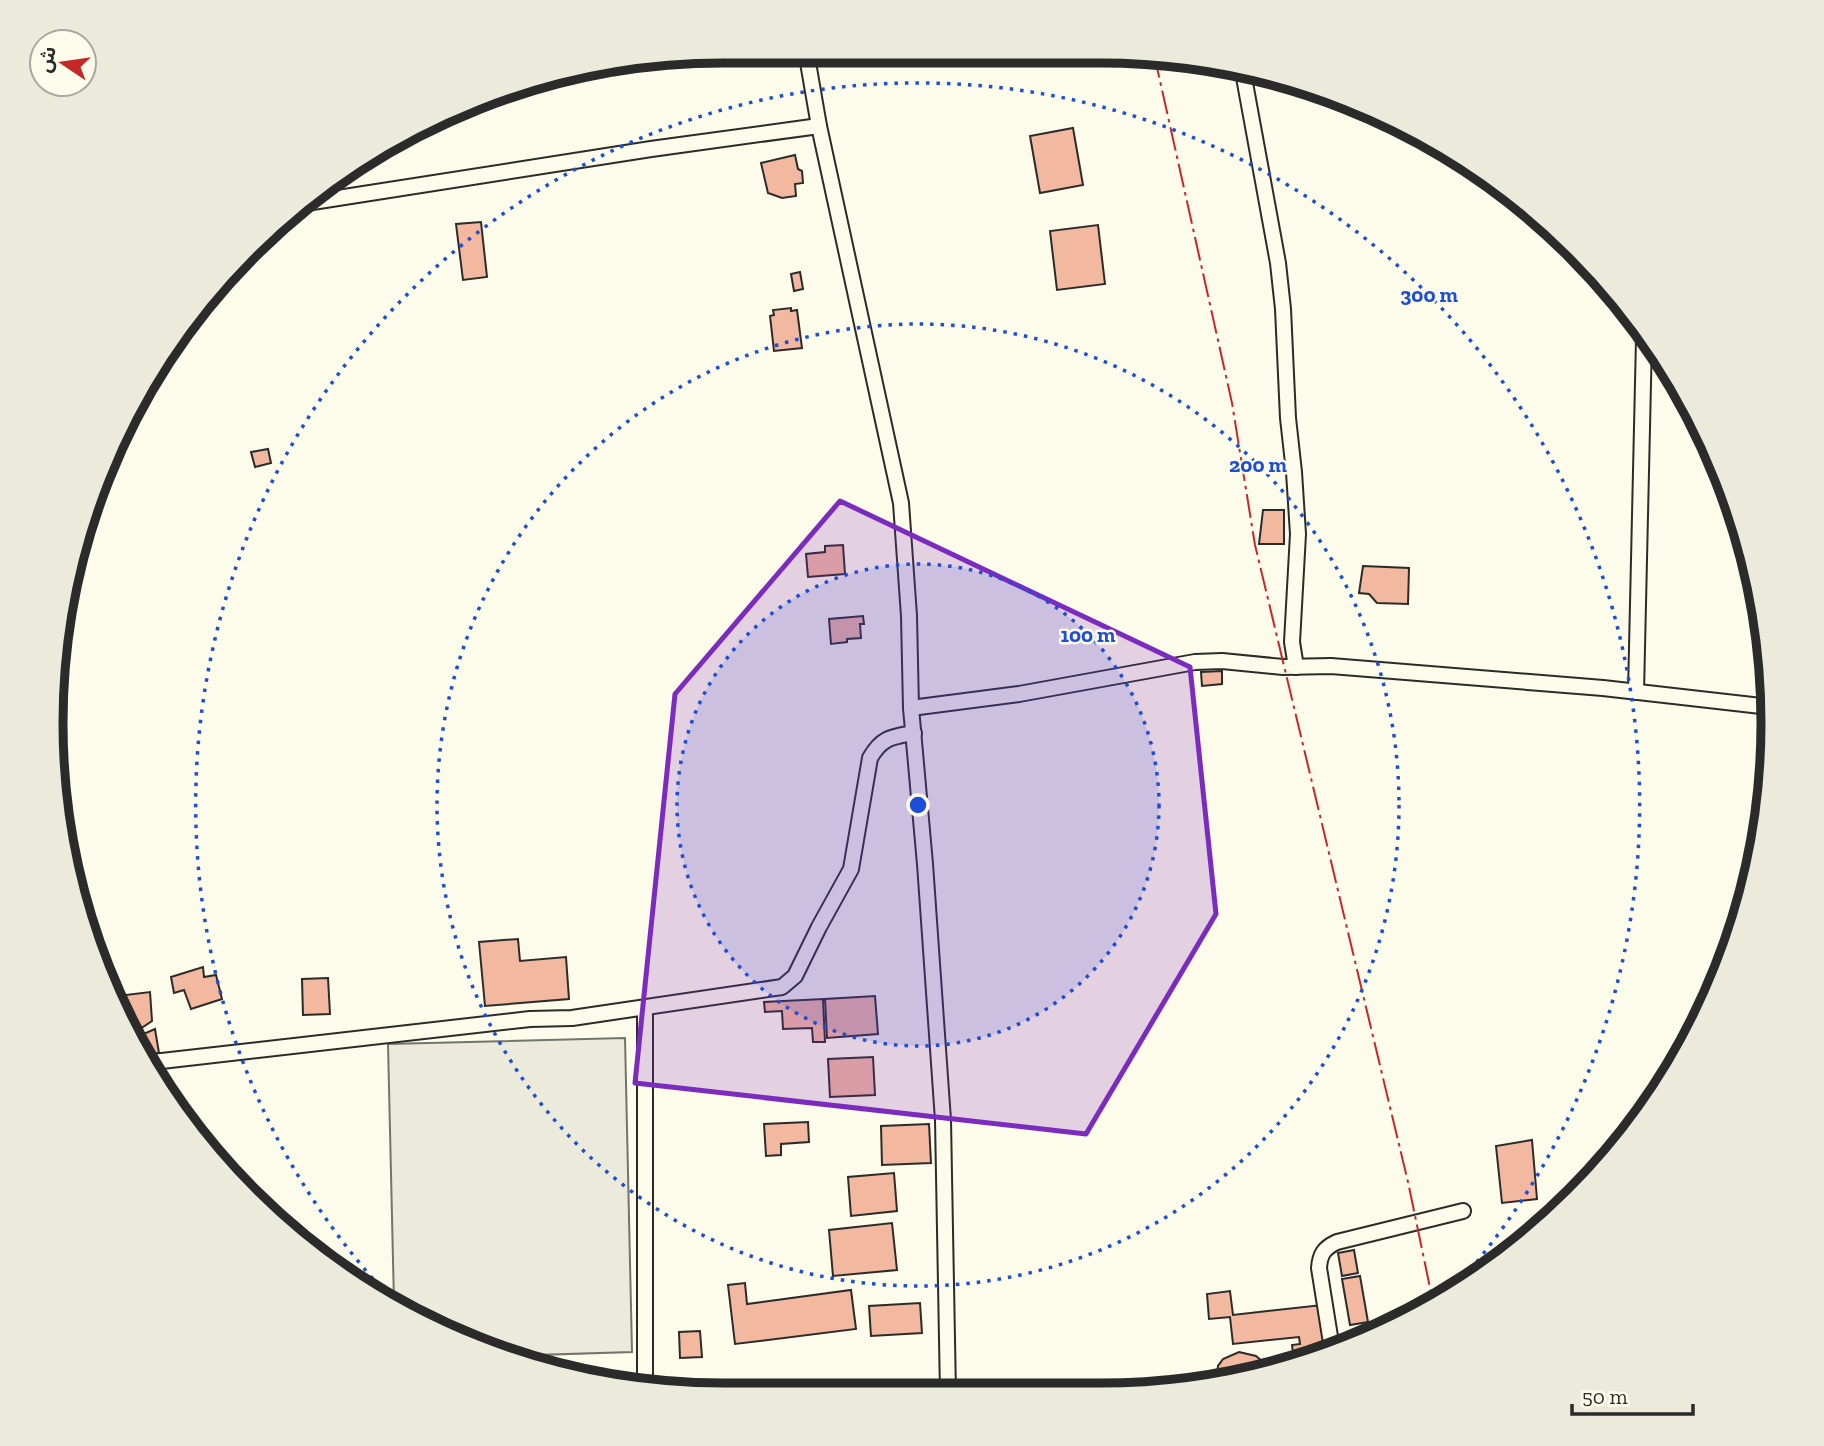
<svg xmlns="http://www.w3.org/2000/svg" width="1824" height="1446" viewBox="0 0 1824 1446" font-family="'Zilla Slab','Noto Sans Arabic',serif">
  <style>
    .green { fill: #ecebdb; stroke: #74746e; stroke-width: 2 }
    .building { fill: #f2b8a0; stroke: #2b2b2b; stroke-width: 2 }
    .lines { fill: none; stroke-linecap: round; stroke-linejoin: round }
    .street-casing { stroke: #2b2b2b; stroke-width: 18 }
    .street { stroke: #fdfbea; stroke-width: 14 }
    .power { stroke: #c62828; stroke-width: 2; stroke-dasharray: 24 5 3.5 5; stroke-linecap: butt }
    .marked { fill: #7b2cbf; fill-opacity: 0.2; stroke: #7b2cbf; stroke-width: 5; stroke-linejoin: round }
    .ring { fill: none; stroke: #1d4ed8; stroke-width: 3.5; stroke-dasharray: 3.5 7 }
    .rim { fill: none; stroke: #2b2b2b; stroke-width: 9 }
    .centre { fill: #1d4ed8; stroke: #fdfbea; stroke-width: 3.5 }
    .ring-label { font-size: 21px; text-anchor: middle; font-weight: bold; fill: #1d4ed8; stroke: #fdfbea; stroke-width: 5; stroke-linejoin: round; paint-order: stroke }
  </style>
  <rect width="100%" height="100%" fill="#fdfbea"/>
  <path class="green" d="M625,1038L632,1352L504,1356L465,1344L394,1303L388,1044Z"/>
  <g class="building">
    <path d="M1073,128L1083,185L1040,193L1030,136Z"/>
    <path d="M795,155L798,169L802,171L803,183L795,184L796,196L782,198L768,193L761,163Z"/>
    <path d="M481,222L487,277L463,280L456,224Z"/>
    <path d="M1098,225L1105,284L1057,290L1050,231Z"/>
    <path d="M800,272L803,289L794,291L791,274Z"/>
    <path d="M791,308V311L797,310L802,348L774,351L770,316L774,315L773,310Z"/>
    <path d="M268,449L271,463L255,467L251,452Z"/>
    <path d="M1263,510H1284V544H1259Z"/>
    <path d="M843,545L845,574L808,577L806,554L825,552V546Z"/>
    <path d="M1363,566L1409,568L1408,604L1377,603L1369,594L1359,593Z"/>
    <path d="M863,616L864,624H860L861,638L847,639V642L831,644L829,619Z"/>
    <path d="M1222,671V684L1202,686L1201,672Z"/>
    <path d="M518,939L520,961L566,957L569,999L485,1006L479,942Z"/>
    <path d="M203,967L204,977L216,975L222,999L191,1009L184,990L174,993L171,977Z"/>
    <path d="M328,978L330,1014L303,1015L302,979Z"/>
    <path d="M150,992L152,1021L131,1035L113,993L118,996Z"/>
    <path d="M875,996L878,1034L827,1038L825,999Z"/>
    <path d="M823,999L825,1042H813L812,1028L783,1029L782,1011L765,1012L764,1002Z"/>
    <path d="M155,1029L159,1053L139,1054L132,1039Z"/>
    <path d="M873,1057L875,1095L830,1097L828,1059Z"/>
    <path d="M808,1122L809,1142L781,1144V1155L766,1156L764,1124Z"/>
    <path d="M929,1124L931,1163L882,1165L881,1126Z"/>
    <path d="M1532,1140L1537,1199L1502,1203L1496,1146Z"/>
    <path d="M894,1173L897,1211L851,1216L848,1177Z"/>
    <path d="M892,1223L897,1270L833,1276L829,1230Z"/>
    <path d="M1354,1250L1358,1273L1342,1276L1338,1253Z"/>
    <path d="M1360,1276L1368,1322L1350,1325L1342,1279Z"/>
    <path d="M745,1283L747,1304L851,1290L856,1329L735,1344L728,1285Z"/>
    <path d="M1230,1291L1233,1315L1322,1305L1327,1351L1288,1367L1286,1353H1293L1292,1345L1300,1344L1299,1337L1233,1344L1230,1317L1209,1319L1207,1294Z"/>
    <path d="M920,1303L922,1333L871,1336L869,1306Z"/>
    <path d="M700,1331L702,1357L680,1358L679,1332Z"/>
    <path d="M1239,1352L1256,1356L1262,1361L1268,1374L1216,1382L1218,1366L1223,1359Z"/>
  </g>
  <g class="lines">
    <defs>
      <g id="street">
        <path d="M806,51L819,126L901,503L909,616L911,708L925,864L943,1120L948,1394"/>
        <path d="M1243,72L1278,263L1283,309L1288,418L1294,472L1298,534L1292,642L1296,667"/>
        <path d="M306,203L651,149L819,126"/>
        <path d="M1636,692L1644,339"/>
        <path d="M911,708L1019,694L1195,662L1222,661L1283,667L1331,666L1603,688L1770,707"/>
        <path d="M144,1063L530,1019L572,1018L782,987L795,976L819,927L851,869L870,758C882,737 892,737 914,733"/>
        <path d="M1332,1349L1319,1268C1320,1254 1324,1248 1337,1242L1463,1211"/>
        <path d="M645,1388V1007"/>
      </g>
    </defs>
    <use href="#street" class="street-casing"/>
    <use href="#street" class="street"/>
    <path class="power" d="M1154,54L1232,403L1255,545L1408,1182L1434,1307"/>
  </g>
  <path class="marked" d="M840,501L1190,667L1216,914L1086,1134L635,1083L675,694Z"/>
  <circle cx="918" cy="805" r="241" fill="#1d4ed8" fill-opacity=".12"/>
  <g class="ring">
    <circle cx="918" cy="805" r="241"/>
    <circle cx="918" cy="805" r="481"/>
    <path d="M394 1302A722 722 0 1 1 1446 1297"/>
  </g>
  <path d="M0 0H1824V1446H0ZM723 63H1101A660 660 0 0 1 1761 723V723A660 660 0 0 1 1101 1383H723A660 660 0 0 1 63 723V723A660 660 0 0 1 723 63Z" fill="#eceadb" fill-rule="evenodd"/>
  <path class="rim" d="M723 63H1101A660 660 0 0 1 1761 723V723A660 660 0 0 1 1101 1383H723A660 660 0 0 1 63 723V723A660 660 0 0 1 723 63Z"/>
  <circle cx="918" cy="805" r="10" class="centre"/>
  <g class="ring-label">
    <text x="1429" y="302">300 m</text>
    <text x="1258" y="472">200 m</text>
    <text x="1088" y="642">100 m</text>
  </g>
  <g transform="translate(63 63) rotate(283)"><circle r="33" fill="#fdfbea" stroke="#a9a89e" stroke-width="2"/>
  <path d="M0-5L12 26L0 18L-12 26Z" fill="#c62828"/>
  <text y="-10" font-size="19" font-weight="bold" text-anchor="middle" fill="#2b2b2b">ش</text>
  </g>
  <path d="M1572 1404v10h121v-10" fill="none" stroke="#2b2b2b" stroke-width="3.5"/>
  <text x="1582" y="1404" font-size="21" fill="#2b2b2b" stroke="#fdfbea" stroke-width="5" paint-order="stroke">50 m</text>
</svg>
